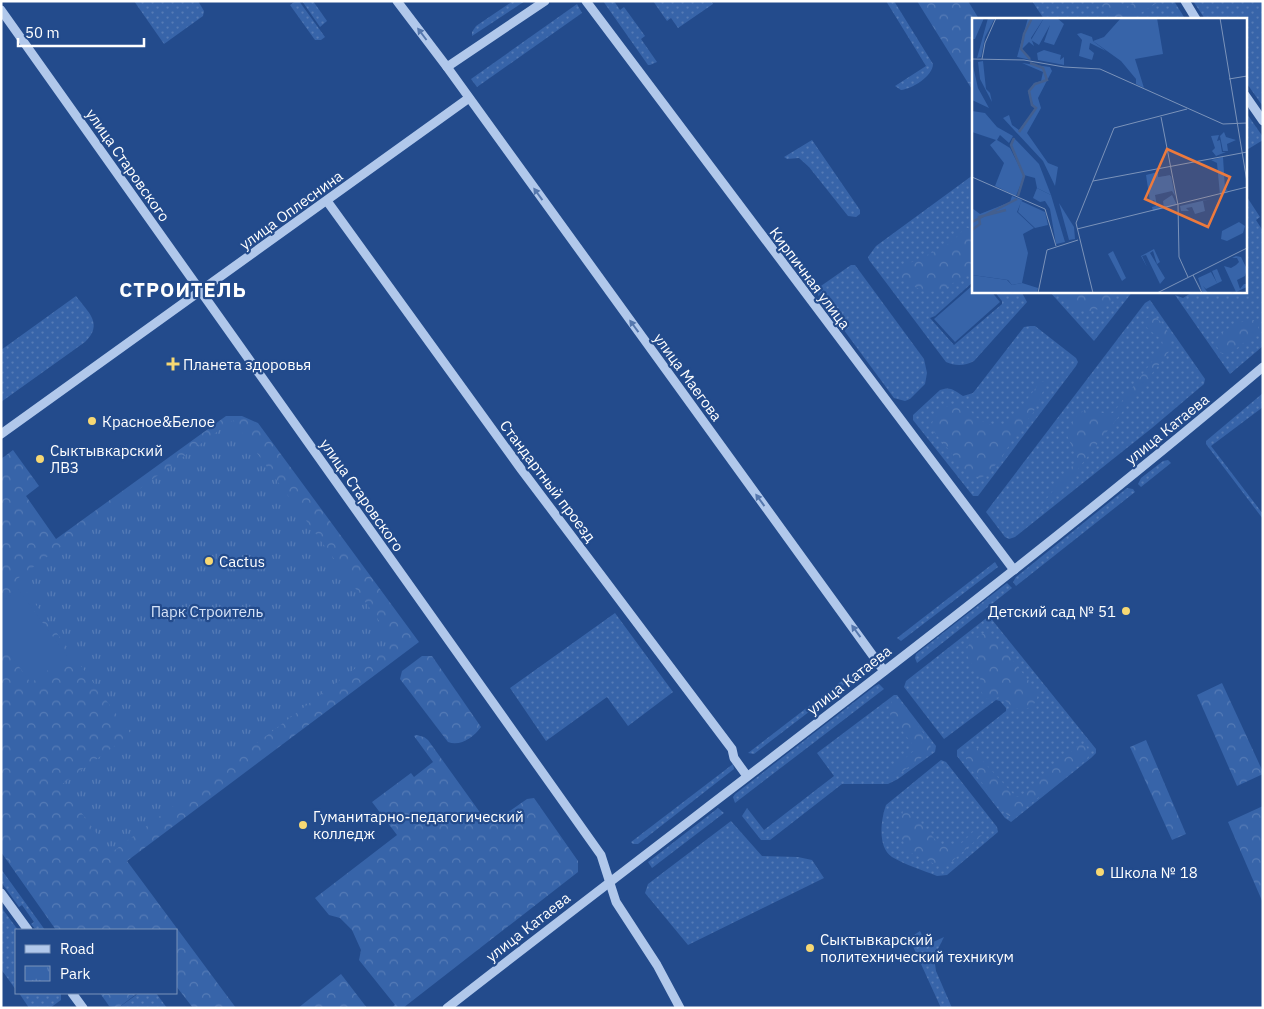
<svg xmlns="http://www.w3.org/2000/svg" width="1264" height="1009" viewBox="0 0 1264 1009" font-family="'IBM Plex Sans',sans-serif">
  <style>
    .grass { fill: url(#grass-dots) }
    .forest { fill: url(#forest-crowns) }
    .park { fill: url(#park-tufts) }
    .garden { fill: #3764a9 }
    .lines { fill: none; stroke-linecap: round; stroke-linejoin: round }
    .minor { stroke: #b1c8eb; stroke-width: 9 }
    .oneway { fill: #5577ad }
    .poi-dot { fill: #f7d873; stroke: #234b8c; stroke-width: 2 }
    .labels { text-anchor: middle; dominant-baseline: central; stroke-width: 4.5; stroke-linejoin: round; paint-order: stroke }
    .street-label { font-size: 15px; fill: #fff; stroke: #234b8c }
    .poi-label { font-size: 15px; fill: #fff; stroke: #234b8c; text-anchor: start }
    .park-label { font-size: 15px; fill: #d6e3f8; stroke: #234b8c }
    .district-label { font-size: 20px; font-weight: bold; letter-spacing: 1px; fill: #fff; stroke: #234b8c }
    .inset-river { fill: none; stroke: #435f8f; stroke-width: 2.5 }
    .inset-road { fill: none; stroke: #7b93ba; stroke-width: 1 }
    .view { fill: #ed7a3d; fill-opacity: 0.15; stroke: #ed7a3d; stroke-width: 2.5 }
    .inset-edge { fill: none; stroke: #fff; stroke-width: 2.5 }
  </style>
  <defs>
    <pattern id="grass-dots" width="8" height="8" patternUnits="userSpaceOnUse" patternTransform="scale(1.25)"><rect width="8" height="8" fill="#3764a9"/><path d="M2 2h.1M6 6h.1" fill="none" stroke="#557bb6" stroke-width="1.8" stroke-linecap="round"/></pattern>
    <pattern id="forest-crowns" width="20" height="18" patternUnits="userSpaceOnUse" patternTransform="scale(1.25)"><rect width="20" height="18" fill="#3764a9"/><path d="M2 6a3 3 0 1 1 6 0M12 15a3 3 0 1 1 6 0" fill="none" stroke="#557bb6"/></pattern>
    <pattern id="park-tufts" width="24" height="20" patternUnits="userSpaceOnUse" patternTransform="scale(1.25)"><rect width="24" height="20" fill="#3764a9"/><path d="M3 7l-1-3M5 7V3M7 7l1-3M15 17l-1-3M17 17v-4M19 17l1-3" fill="none" stroke="#557bb6"/></pattern>
  </defs>
  <rect width="100%" height="100%" fill="#234b8c"/>
  <g class="grass">
    <path d="M134,1H198L204,11L203,16L164,44Z"/>
    <path d="M296,1H299L325,37L321,40H315L290,5Z"/>
    <path d="M302,1H313L327,21L320,27Z"/>
    <path d="M513,1H525L472,36V32L476,26Z"/>
    <path d="M603,1H614L620,10L624,7L645,36L641,39L657,62L650,65H648Z"/>
    <path d="M653,1H711L713,4L678,28L671,18L667,21Z"/>
    <path d="M886,1H894L933,64C933,76 912,89 901,90L895,86L926,66Z"/>
    <path d="M1032,1H1174L1184,17L1181,19H1044Z"/>
    <path d="M1193,1H1263V104L1262,105L1245,81V19H1205Z"/>
    <path d="M577,4L582,13L477,87L471,79Z"/>
    <path d="M1245,111L1263,137V140L1245,151Z"/>
    <path d="M812,140L860,210V214L856,217L848,216L809,167L799,158L787,159L784,157Z"/>
    <path d="M973,175V282L935,316L930,318L954,345L1002,304V301L994,291H1021L1027,302L974,361C965,366 955,366 946,362L869,260L868,257L876,246Z"/>
    <path d="M1245,194L1260,217L1256,220L1263,231V346L1230,374L1175,295L1183,298L1194,291H1245Z"/>
    <path d="M851,265H855L924,359L927,373L925,384L910,399L905,401L894,398L818,295V288Z"/>
    <path d="M1049,291H1133L1094,341Z"/>
    <path d="M76,296C88,312 104,324 85,342L1,402V350Z"/>
    <path d="M1150,300L1205,379L1204,384L1152,428L1015,537L1009,539L1005,537L986,512L1145,303Z"/>
    <path d="M1030,326H1035L1076,358L1078,362L1076,366L978,496H973L913,420V415L940,390C950,386 954,390 963,396L973,393L1024,327Z"/>
    <path d="M1263,393V407L1211,446L1263,514V519L1206,444V441Z"/>
    <path d="M1168,460L1171,463L1141,487L1138,484L1141,478L1163,461Z"/>
    <path d="M1127,488L1133,489L1135,492L1016,586L1013,582L1016,577Z"/>
    <path d="M995,562L998,567L901,641L897,638Z"/>
    <path d="M1007,583L1012,588L917,663L915,658L916,654Z"/>
    <path d="M615,613L673,692L628,726L607,697L546,741L510,688Z"/>
    <path d="M989,616L1096,749V753L1091,758L1011,822L1005,818L957,756V750L1006,711V708L1000,701L996,700L944,739L904,687L906,681Z"/>
    <path d="M865,663V669L754,754L748,753Z"/>
    <path d="M879,684L884,689L735,803L733,797L735,794L875,686Z"/>
    <path d="M894,695H897L936,746L935,752L898,779L888,784H842L770,840H761L742,816L747,808L764,830L834,776L817,753Z"/>
    <path d="M941,760L946,762L997,827L998,832L947,875L937,876C923,870 905,865 892,857C877,847 881,819 886,805Z"/>
    <path d="M733,764L734,769L638,844H633L631,842Z"/>
    <path d="M718,808L724,813L652,868L648,862Z"/>
    <path d="M731,821L762,856L798,857L812,860L824,878L688,945L645,893L648,884Z"/>
    <path d="M1,869L45,930H36L31,924L34,922L22,905L19,907L1,882Z"/>
    <path d="M1,907L18,930H16V990L1,969Z"/>
    <path d="M920,931L927,945L944,937L934,957L936,971L952,1008H941L911,942V937Z"/>
    <path d="M19,993H61V1000L50,1008H29Z"/>
    <path d="M139,993H156L167,1008H118Z"/>
  </g>
  <g class="forest">
    <path d="M917,1H968L979,19H973V91Z"/>
    <path d="M1099,1H1117L1119,4L1127,7L1136,1H1160L1131,19H1110Z"/>
    <path d="M965,227L973,230V269C943,290 933,303 900,277V268C921,256 951,249 965,227Z"/>
    <path d="M1058,291H1119C1110,309 1094,313 1075,310Z"/>
    <path d="M1153,316C1164,322 1173,336 1171,349L1064,487L1042,510L1031,519L1076,461V457L1067,435C1070,423 1075,415 1087,409L1108,414L1113,413L1163,347L1162,340L1148,329L1145,324L1147,318Z"/>
    <path d="M1247,320H1254L1258,323V332L1229,354L1221,353L1215,344C1219,331 1235,324 1247,320Z"/>
    <path d="M1041,381L1045,382V387L1033,413L1017,432L1001,459L986,475L980,478L967,472L934,432L932,423C938,412 952,397 966,407C970,409 973,415 977,418C986,424 996,427 1007,426Z"/>
    <path d="M226,416H242L258,423L419,642L127,861L236,1008H193L176,986V930H56L1,852V459L13,450L39,486L26,496L56,539Z"/>
    <path d="M989,632L994,637L1037,691C1040,701 1030,711 1019,709C1012,708 1007,702 1002,697L987,699C977,691 983,684 979,674C976,668 970,663 968,657C963,643 978,635 989,632Z"/>
    <path d="M422,656H432L481,727C474,737 460,747 448,742L400,679L402,671Z"/>
    <path d="M1222,683L1263,772V774L1237,786L1197,695Z"/>
    <path d="M892,701H899L930,742C931,747 931,750 927,754L893,778H889L888,775L890,771L916,749L891,716L889,711Z"/>
    <path d="M416,735L424,737L428,740L484,818L489,822H494L527,799L534,798L578,861V872L403,1008H391L395,1005L359,960L361,950L352,930L340,918L329,915L315,898L397,835L372,802L411,773L414,777L433,762L414,736Z"/>
    <path d="M1146,740L1186,834L1172,840L1130,747Z"/>
    <path d="M1084,744C1089,750 1090,752 1087,759L1015,816H1008L968,765L966,759V754L974,747L978,749L979,757L1016,797L1021,796L1079,745Z"/>
    <path d="M1263,806V903L1228,822Z"/>
    <path d="M908,809L940,845C948,843 950,847 956,846C962,845 970,834 975,830L980,831L982,835L949,864L941,867L907,851L899,831L903,811Z"/>
    <path d="M341,974L367,1008H298Z"/>
    <path d="M100,993H136L135,995L118,1008L109,1006Z"/>
  </g>
  <path class="park" d="M233,420L393,640L111,853L61,785L131,734L17,579Z"/>
  <g class="garden">
    <path d="M973,285V291H991L1000,302L955,342L934,319Z"/>
    <path d="M18,589L67,656L31,683L1,642V602Z"/>
  </g>
  <g class="lines">
    <g class="minor">
      <path d="M397,1L447,67L884,671"/>
      <path d="M586,1L1014,570"/>
      <path d="M1185,1L1196,19"/>
      <path d="M1,10L601,855L616,902L657,965L680,1008"/>
      <path d="M447,67L545,1"/>
      <path d="M1245,95L1263,121"/>
      <path d="M327,201L521,469L732,749L734,758L747,776"/>
      <path d="M1,434L469,98"/>
      <path d="M1,893L28,930"/>
      <path d="M72,993L83,1008"/>
      <path d="M447,1008C720,795 999,590 1263,367"/>
    </g>
  </g>
  <defs><path id="oneway-solid" d="M-6-.8H1V-3.2L6.5 0L1 3.2V.8H-6Z" transform="scale(1.25)"/></defs>
  <g class="oneway">
    <use href="#oneway-solid" transform="translate(422 34) rotate(-127)"/>
    <use href="#oneway-solid" transform="translate(538 194) rotate(-126)"/>
    <use href="#oneway-solid" transform="translate(634 326) rotate(-126)"/>
    <use href="#oneway-solid" transform="translate(760 500) rotate(-126)"/>
    <use href="#oneway-solid" transform="translate(856 631) rotate(-126)"/>
  </g>
  <g class="poi-dot">
    <path d="M170.5 356.5h5v5h5v5h-5v5h-5v-5h-5v-5h5z"/>
    <circle cx="92" cy="421" r="5"/>
    <circle cx="40" cy="459" r="5"/>
    <circle cx="209" cy="561" r="5"/>
    <circle cx="1126" cy="611" r="5"/>
    <circle cx="303" cy="825" r="5"/>
    <circle cx="1100" cy="872" r="5"/>
    <circle cx="810" cy="948" r="5"/>
  </g>
  <g class="labels">
    <g class="street-label">
      <text transform="translate(128 165) rotate(55)">улица Старовского</text>
      <text transform="translate(291 210) rotate(-36)">улица Оплеснина</text>
      <text transform="translate(810 278) rotate(53)">Кирпичная улица</text>
      <text transform="translate(688 377) rotate(54)">улица Маегова</text>
      <text transform="translate(1167 429) rotate(-39)">улица Катаева</text>
      <text transform="translate(548 481) rotate(53)">Стандартный проезд</text>
      <text transform="translate(362 495) rotate(55)">улица Старовского</text>
      <text transform="translate(849 680) rotate(-38)">улица Катаева</text>
      <text transform="translate(528 927) rotate(-38)">улица Катаева</text>
    </g>
    <g class="poi-label">
      <text x="183" y="364">Планета здоровья</text>
      <text x="102" y="421">Красное&amp;Белое</text>
      <text x="50" y="450">Сыктывкарский<tspan x="50" dy="17">ЛВЗ</tspan></text>
      <text x="219" y="561">Cactus</text>
      <text x="1116" y="611" text-anchor="end">Детский сад № 51</text>
      <text x="313" y="816">Гуманитарно-педагогический<tspan x="313" dy="17">колледж</tspan></text>
      <text x="1110" y="872">Школа № 18</text>
      <text x="820" y="939">Сыктывкарский<tspan x="820" dy="17">политехнический техникум</tspan></text>
    </g>
    <g class="park-label">
      <text x="207" y="611">Парк Строитель</text>
    </g>
    <g class="district-label">
      <text x="183" y="289">СТРОИТЕЛЬ</text>
    </g>
  </g>
  <g transform="translate(972 18)">
    <rect width="275" height="275" fill="#234b8c"/>
    <path d="M16,0H23L13,19L9,39L5,40ZM72,0H85L92,6L82,27L72,24L78,7L67,27L59,22ZM109,15L120,19L121,23L134,33L118,25L117,31L122,35L120,42L107,38L110,22L105,16ZM72,32L89,37L88,42L92,39V47L66,42L65,35ZM11,43L14,71L18,75L20,84L8,61L6,44ZM252,114L254,119L264,122L255,126L256,133H251L248,118ZM251,139L253,171L256,172L253,174H257L248,177L245,145L239,142ZM65,170L79,177L93,224L84,226L78,191L73,183L68,184L61,180ZM40,178L50,182L45,194L62,210L51,216L56,235L50,265L40,267L36,262L0,257V190L8,196L38,184ZM243,180L231,183L233,193L223,196L220,189L214,190L217,193H209L208,188ZM87,185L102,209L103,221L97,222ZM182,231L188,244L185,246L181,233L178,235L193,260L188,266L174,237L170,238L175,249L169,238ZM141,233L154,260L150,263L136,236ZM264,238L269,239L275,251L273,258L268,248L273,258L265,262L268,271L272,266H275V269L264,274L252,248L259,250L264,247L267,244L265,240H260ZM245,251L250,263L234,271L231,268L236,275H231L224,261L230,272L226,260L239,254L245,265L240,253Z" fill="#3764a9"/>
    <path d="M0,0H12L3,21H0ZM56,0H72L59,20L62,28L57,24L50,31L59,42L45,39ZM149,0H185L191,36L163,41L172,70L164,66V61L149,43L121,23L132,19ZM50,45L78,49L80,53L66,80L69,90L55,115L76,145L86,149L83,168L71,143L31,100L37,97L40,107L47,112L63,91L56,74L62,65L69,63L71,54ZM1,48L6,70L17,90L0,82ZM247,117L245,123L248,122L250,134H254L244,138L240,133L243,130L239,118ZM42,120L67,146L79,177L65,170L63,160L52,157L39,127ZM186,154V159L199,158L203,178L200,173L183,177L185,188L192,190L191,183L200,177L205,187L181,193L180,189L184,188L182,182L178,184L174,157ZM0,257L35,262L40,267L50,265L66,270L65,275H0Z" fill="#3764a9"/>
    <path d="M198,157L201,172L182,176L181,172L185,170L183,160Z" fill="#3764a9"/>
    <path d="M0,93L13,95L25,109L41,118L37,125L28,117L25,122L38,130L52,158L44,178L23,168L32,145L18,127L24,122L0,114ZM49,183L73,194L76,207L63,210L46,194ZM267,204L273,208L271,215L255,223L249,221L250,213Z" fill="#3764a9"/>
    <path class="inset-river" d="M58,41L49,31L52,16L60,0M47,114L64,90L60,87L57,73L63,66L75,62L71,50L58,45M42,120L39,127L52,158L46,178M0,204L45,181M0,212L8,206L7,199L34,192"/>
    <path class="inset-road" d="M248,0L275,164M0,41L52,42L92,49L128,51L251,106L275,105M10,41L13,25L24,0M257,61L275,58M189,99L206,187L207,239L216,259M0,159L73,191L84,228M121,163L275,134M105,211L275,169M221,257L230,275M66,275L75,232L106,222M121,275L104,205L142,110L215,91M185,275L275,230"/>
    <path class="view" d="M195,131L258,159L236,209L173,181Z"/>
    <rect width="275" height="275" class="inset-edge"/>
  </g>
  <rect width="1264" height="1009" fill="none" stroke="#ffffff" stroke-width="5"/>
  <rect x="15" y="929" width="162" height="65" fill="#234b8c" stroke="#7b93ba"/>
  <rect x="25" y="945" width="25" height="8" fill="#b1c8eb" stroke="#7b93ba"/>
  <text x="60" y="954" font-size="15" fill="#ffffff">Road</text>
  <rect x="25" y="966" width="25" height="15" fill="url(#park-tufts)" stroke="#7b93ba"/>
  <text x="60" y="979" font-size="15" fill="#ffffff">Park</text>
  <path d="M18 38v8h126v-8" fill="none" stroke="#ffffff" stroke-width="2.5"/>
  <text x="25" y="38" font-size="15" fill="#ffffff" stroke="#234b8c" stroke-width="4" paint-order="stroke">50 m</text>
</svg>
